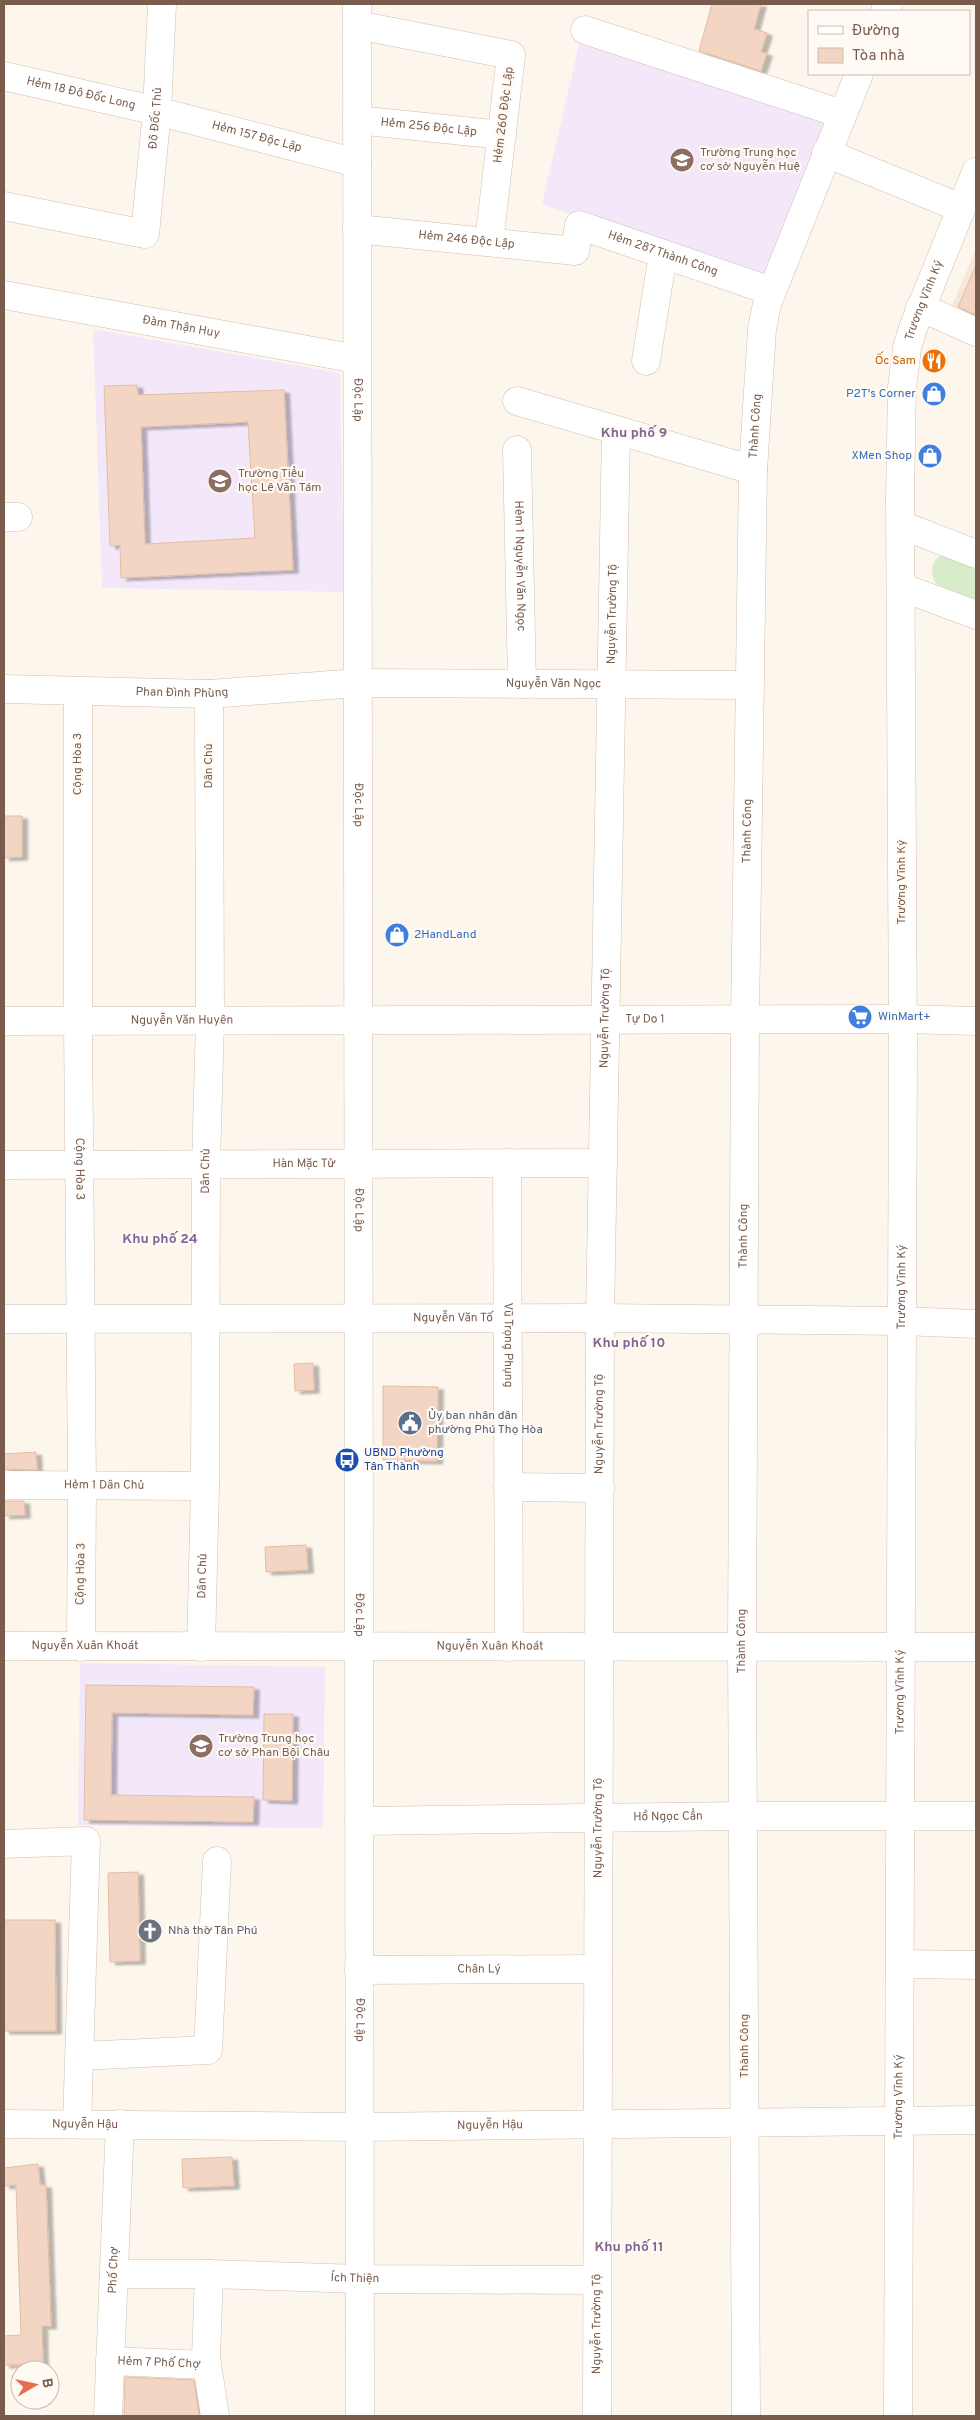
<svg xmlns="http://www.w3.org/2000/svg" width="980" height="2420" viewBox="0 0 980 2420" font-family="Overpass,sans-serif">
  <style>
    .residential { fill: #f5e8da }
    .education { fill: #f3e8fa }
    .green { fill: #d8ecc9 }
    .building { fill: #f3d5c3; stroke: #e6bba3; fill-rule: evenodd; filter: url(#shadow) }
    .lines { fill: none; stroke-linecap: round; stroke-linejoin: round }
    .minor-casing { stroke: #d1beb0; stroke-width: 29 }
    .minor { stroke: #fff; stroke-width: 28 }
    .labels { text-anchor: middle; dominant-baseline: central; stroke-width: 4.5; stroke-linejoin: round; paint-order: stroke }
    .street-label { font-size: 12px; fill: #7a5c4d; stroke: #fffaf3 }
    .education-label { font-size: 12px; fill: #785e54; stroke: #fffaf3; text-anchor: start }
    .food-label { font-size: 12px; fill: #c56008; stroke: #fffaf3; text-anchor: end }
    .shop-label { font-size: 12px; fill: #366cbe; stroke: #fffaf3; text-anchor: end }
    .service-label { font-size: 12px; fill: #4e5e75; stroke: #fffaf3; text-anchor: start }
    .transit-label { font-size: 12px; fill: #164399; stroke: #fffaf3; text-anchor: start }
    .worship-label { font-size: 12px; fill: #5b616d; stroke: #fffaf3; text-anchor: start }
    .neighbourhood-label { font-size: 14px; font-weight: bold; fill: #846695; stroke: #fffaf3 }
  </style>
  <defs>
    <filter id="shadow"><feDropShadow dx="5.5" dy="3" stdDeviation="1" flood-color="#0004"/></filter>
  </defs>
  <rect width="100%" height="100%" fill="#fdf6ec"/>
  <path class="residential" d="M976,249V331L947,318Z"/>
  <g class="education">
    <path d="M581,36L829,116L763,280L542,204Z"/>
    <path d="M93,329L340,373L344,592L102,588Z"/>
    <path d="M80,1663L325,1667L323,1828L78,1825Z"/>
  </g>
  <path class="green" d="M945,554L976,563V601L936,584C929,572 931,559 945,554Z"/>
  <g class="building">
    <path d="M712,4H761L754,29L767,33L761,52L767,53L761,71L699,51Z"/>
    <path d="M976,265V315L958,307Z"/>
    <path d="M137,385L138,395L284,390L293,570L121,578L120,545L110,546L104,386ZM248,422L255,538L145,544L141,427Z"/>
    <path d="M4,816H22V857L4,858Z"/>
    <path d="M313,1363L314,1390L295,1391L294,1364Z"/>
    <path d="M383,1386L438,1387L437,1461L383,1460Z"/>
    <path d="M36,1452L37,1470L4,1469V1454Z"/>
    <path d="M4,1501H24L25,1515L4,1516Z"/>
    <path d="M306,1545L308,1570L266,1572L265,1547Z"/>
    <path d="M86,1685L254,1687L253,1715L112,1713L111,1795L254,1797L253,1822L84,1820Z"/>
    <path d="M264,1714H293L292,1801L263,1800Z"/>
    <path d="M138,1872L140,1961L110,1962L108,1873Z"/>
    <path d="M4,1920H55L56,2031H4Z"/>
    <path d="M232,2157L234,2186L183,2188L182,2159Z"/>
    <path d="M38,2164L40,2185H46L51,2326H42L43,2364L4,2365V2336L21,2335L16,2185L4,2186V2168Z"/>
    <path d="M125,2377L194,2380L199,2416H124Z"/>
  </g>
  <g class="lines">
    <defs>
      <g id="minor">
        <path id="s1" d="M357,4L360,2416"/>
        <path d="M885,11L888,4"/>
        <path d="M357,25L511,55L489,242"/>
        <path d="M585,30L842,114"/>
        <path id="s2" d="M4,76L157,111L357,163"/>
        <path id="s3" d="M357,120L502,135"/>
        <path d="M826,153L961,208"/>
        <path id="s4" d="M4,206L145,234L157,111L162,4"/>
        <path id="s5" d="M357,229L575,251L579,225L771,291"/>
        <path id="s6" d="M4,295L357,359"/>
        <path d="M920,307L976,332"/>
        <path d="M646,361L663,254"/>
        <path d="M517,401L753,470"/>
        <path id="s7" d="M517,450L522,684"/>
        <path d="M4,517H18"/>
        <path d="M901,525L976,554"/>
        <path d="M901,587L976,615"/>
        <path id="s8" d="M4,689L209,694L358,683L749,685"/>
        <path id="s9" d="M78,691V1021L82,1486L81,1647"/>
        <path id="s10" d="M4,1021L903,1019L976,1021"/>
        <path id="s11" d="M507,1163L509,1647"/>
        <path id="s12" d="M4,1165L603,1163"/>
        <path id="s13" d="M4,1319L600,1318L902,1321L976,1324"/>
        <path id="s14" d="M4,1485L205,1486"/>
        <path d="M508,1487L600,1488"/>
        <path id="s15" d="M4,1646L976,1647"/>
        <path id="s16" d="M201,1647L205,1486L206,1165L210,1021L209,694"/>
        <path id="s17" d="M359,1821L744,1816H976"/>
        <path d="M4,1844L86,1841L77,2124"/>
        <path d="M900,1964L976,1965"/>
        <path id="s18" d="M359,1970L598,1969"/>
        <path d="M80,2056L208,2050L217,1861"/>
        <path id="s19" d="M4,2124L360,2127L976,2120"/>
        <path id="s20" d="M114,2274H209L360,2279L597,2280"/>
        <path d="M209,2274L206,2358L215,2416"/>
        <path id="s21" d="M110,2361L207,2365"/>
        <path id="s22" d="M108,2416L120,2124"/>
        <path id="s23" d="M597,2416L600,1318L616,431"/>
        <path id="s24" d="M746,2416L742,1646L745,1019L753,470L762,329L767,304L859,74"/>
        <path id="s25" d="M898,2416L903,1045L900,498L902,387L907,348L913,328L976,172"/>
      </g>
    </defs>
    <use href="#minor" class="minor-casing"/>
    <use href="#minor" class="minor"/>
  </g>
  <defs>
    <symbol id="school-disc" viewBox="-11 -11 22 22"><circle r="9.5" fill="#8d6e63" stroke="#fffaf3"/><path d="M0-5L7-2L0 1L-7-2ZM-4 1L0 2.5L4 1V4Q0 6-4 4Z" fill="#fff"/></symbol>
    <symbol id="restaurant-disc" viewBox="-11 -11 22 22"><circle r="9.5" fill="#e8710a" stroke="#fffaf3"/><path d="M-5-6h1v4h1v-4h1v4h1v-4h1v5L-1.5 .5V6h-2V.5L-5-1ZM5-6V6H3V1.5H1.5Q1.5-4 5-6Z" fill="#fff"/></symbol>
    <symbol id="shop-disc" viewBox="-11 -11 22 22"><circle r="9.5" fill="#3f7fe0" stroke="#fffaf3"/><path d="M-5-2.5h2.3a2.7 3.5 0 0 1 5.4 0H5L5.5 6h-11ZM-1.5-2.5h3a1.5 2.3 0 0 0-3 0Z" fill="#fff"/></symbol>
    <symbol id="supermarket-disc" viewBox="-11 -11 22 22"><circle r="9.5" fill="#3f7fe0" stroke="#fffaf3"/><path d="M-6-5.5h2.5l.6 2H6L4.5 2H-2.5L-4.4-4H-6ZM-1.5 3.2a1.3 1.3 0 1 0 .1 0ZM3 3.2a1.3 1.3 0 1 0 .1 0Z" fill="#fff"/></symbol>
    <symbol id="civic-disc" viewBox="-11 -11 22 22"><circle r="9.5" fill="#5c6f8a" stroke="#fffaf3"/><path d="M-.6-6.5H3V-4.5H.6V-3L4-1V1h2V6H-6V1h2V-1L-.6-3ZM-1.2 2.5V6h2.4V2.5Z" fill="#fff"/></symbol>
    <symbol id="bus-disc" viewBox="-11 -11 22 22"><circle r="9.5" fill="#1a4fb4" stroke="#fffaf3"/><path d="M-5-6H5V4H4V6H2V4H-2V6H-4V4H-5ZM-3.5-4V0h7V-4ZM-3.5 1.2v1.5H-2V1.2ZM2 1.2v1.5H3.5V1.2Z" fill="#fff"/></symbol>
    <symbol id="church-disc" viewBox="-11 -11 22 22"><circle r="9.5" fill="#6b7280" stroke="#fffaf3"/><path d="M-1.2-6h2.4v3.5h3.3v2.4h-3.3V6h-2.4V-.1h-3.3v-2.4h3.3Z" fill="#fff"/></symbol>
  </defs>
  <g fill-rule="evenodd">
    <use href="#school-disc" x="668" y="146" width="28" height="28"/>
    <use href="#restaurant-disc" x="920" y="347" width="28" height="28"/>
    <use href="#shop-disc" x="920" y="380" width="28" height="28"/>
    <use href="#shop-disc" x="916" y="442" width="28" height="28"/>
    <use href="#school-disc" x="206" y="467" width="28" height="28"/>
    <use href="#shop-disc" x="383" y="921" width="28" height="28"/>
    <use href="#supermarket-disc" x="846" y="1003" width="28" height="28"/>
    <use href="#civic-disc" x="396" y="1409" width="28" height="28"/>
    <use href="#bus-disc" x="333" y="1446" width="28" height="28"/>
    <use href="#school-disc" x="187" y="1732" width="28" height="28"/>
    <use href="#church-disc" x="136" y="1917" width="28" height="28"/>
  </g>
  <g class="labels">
    <g class="street-label">
      <text stroke="none"><textPath href="#s2" startOffset="79">Hẻm 18 Đô Đốc Long</textPath></text>
      <text transform="translate(504 115) rotate(-83)">Hẻm 260 Độc Lập</text>
      <text stroke="none"><textPath href="#s4" startOffset="260">Đô Đốc Thủ</textPath></text>
      <text stroke="none"><textPath href="#s3" startOffset="72">Hẻm 256 Độc Lập</textPath></text>
      <text stroke="none"><textPath href="#s2" startOffset="260">Hẻm 157 Độc Lập</textPath></text>
      <text stroke="none"><textPath href="#s5" startOffset="110">Hẻm 246 Độc Lập</textPath></text>
      <text stroke="none"><textPath href="#s5" startOffset="334">Hẻm 287 Thành Công</textPath></text>
      <text stroke="none"><textPath href="#s25" startOffset="2119">Trương Vĩnh Ký</textPath></text>
      <text stroke="none"><textPath href="#s6" startOffset="180">Đàm Thận Huy</textPath></text>
      <text stroke="none"><textPath href="#s1" startOffset="396">Độc Lập</textPath></text>
      <text stroke="none"><textPath href="#s24" startOffset="1990">Thành Công</textPath></text>
      <text stroke="none"><textPath href="#s7" startOffset="116">Hẻm 1 Nguyễn Văn Ngọc</textPath></text>
      <text stroke="none"><textPath href="#s23" startOffset="1802">Nguyễn Trường Tộ</textPath></text>
      <text stroke="none"><textPath href="#s8" startOffset="550">Nguyễn Văn Ngọc</textPath></text>
      <text stroke="none"><textPath href="#s8" startOffset="178">Phan Đình Phùng</textPath></text>
      <text transform="translate(78 764) rotate(-90)">Cộng Hòa 3</text>
      <text transform="translate(209 766) rotate(-90)">Dân Chủ</text>
      <text stroke="none"><textPath href="#s1" startOffset="801">Độc Lập</textPath></text>
      <text stroke="none"><textPath href="#s24" startOffset="1585">Thành Công</textPath></text>
      <text transform="translate(902 882) rotate(-90)">Trương Vĩnh Ký</text>
      <text stroke="none"><textPath href="#s23" startOffset="1398">Nguyễn Trường Tộ</textPath></text>
      <text stroke="none"><textPath href="#s10" startOffset="641">Tự Do 1</textPath></text>
      <text stroke="none"><textPath href="#s10" startOffset="178">Nguyễn Văn Huyên</textPath></text>
      <text stroke="none"><textPath href="#s12" startOffset="300">Hàn Mặc Tử</textPath></text>
      <text stroke="none"><textPath href="#s9" startOffset="478">Cộng Hòa 3</textPath></text>
      <text stroke="none"><textPath href="#s16" startOffset="476">Dân Chủ</textPath></text>
      <text stroke="none"><textPath href="#s1" startOffset="1206">Độc Lập</textPath></text>
      <text stroke="none"><textPath href="#s24" startOffset="1180">Thành Công</textPath></text>
      <text stroke="none"><textPath href="#s25" startOffset="1129">Trương Vĩnh Ký</textPath></text>
      <text stroke="none"><textPath href="#s13" startOffset="449">Nguyễn Văn Tố</textPath></text>
      <text stroke="none"><textPath href="#s11" startOffset="182">Vũ Trọng Phụng</textPath></text>
      <text stroke="none"><textPath href="#s23" startOffset="992">Nguyễn Trường Tộ</textPath></text>
      <text stroke="none"><textPath href="#s14" startOffset="100">Hẻm 1 Dân Chủ</textPath></text>
      <text transform="translate(81 1574) rotate(-89)">Cộng Hòa 3</text>
      <text stroke="none"><textPath href="#s16" startOffset="71">Dân Chủ</textPath></text>
      <text stroke="none"><textPath href="#s1" startOffset="1611">Độc Lập</textPath></text>
      <text stroke="none"><textPath href="#s24" startOffset="775">Thành Công</textPath></text>
      <text stroke="none"><textPath href="#s15" startOffset="81">Nguyễn Xuân Khoát</textPath></text>
      <text stroke="none"><textPath href="#s15" startOffset="486">Nguyễn Xuân Khoát</textPath></text>
      <text stroke="none"><textPath href="#s25" startOffset="724">Trương Vĩnh Ký</textPath></text>
      <text stroke="none"><textPath href="#s17" startOffset="309">Hồ Ngọc Cẩn</textPath></text>
      <text stroke="none"><textPath href="#s23" startOffset="588">Nguyễn Trường Tộ</textPath></text>
      <text stroke="none"><textPath href="#s18" startOffset="120">Chân Lý</textPath></text>
      <text stroke="none"><textPath href="#s1" startOffset="2016">Độc Lập</textPath></text>
      <text transform="translate(745 2046) rotate(-90)">Thành Công</text>
      <text stroke="none"><textPath href="#s25" startOffset="319">Trương Vĩnh Ký</textPath></text>
      <text stroke="none"><textPath href="#s19" startOffset="81">Nguyễn Hậu</textPath></text>
      <text stroke="none"><textPath href="#s19" startOffset="486">Nguyễn Hậu</textPath></text>
      <text stroke="none"><textPath href="#s22" startOffset="146">Phố Chợ</textPath></text>
      <text stroke="none"><textPath href="#s20" startOffset="241">Ích Thiện</textPath></text>
      <text stroke="none"><textPath href="#s23" startOffset="92">Nguyễn Trường Tộ</textPath></text>
      <text stroke="none"><textPath href="#s21" startOffset="49">Hẻm 7 Phố Chợ</textPath></text>
    </g>
    <g class="education-label">
      <text x="700" y="153">Trường Trung học<tspan x="700" dy="14">cơ sở Nguyễn Huệ</tspan></text>
      <text x="238" y="474">Trường Tiểu<tspan x="238" dy="14">học Lê Văn Tám</tspan></text>
      <text x="218" y="1739">Trường Trung học<tspan x="218" dy="14">cơ sở Phan Bội Châu</tspan></text>
    </g>
    <g class="food-label">
      <text x="916" y="361">Ốc Sam</text>
    </g>
    <g class="shop-label">
      <text x="916" y="394">P2T's Corner</text>
      <text x="912" y="456">XMen Shop</text>
      <text x="414" y="935" text-anchor="start">2HandLand</text>
      <text x="878" y="1017" text-anchor="start">WinMart+</text>
    </g>
    <g class="service-label">
      <text x="428" y="1416">Ủy ban nhân dân<tspan x="428" dy="14">phường Phú Thọ Hòa</tspan></text>
    </g>
    <g class="transit-label">
      <text x="364" y="1453">UBND Phường<tspan x="364" dy="14">Tân Thành</tspan></text>
    </g>
    <g class="worship-label">
      <text x="168" y="1931">Nhà thờ Tân Phú</text>
    </g>
    <g class="neighbourhood-label">
      <text x="634" y="433">Khu phố 9</text>
      <text x="160" y="1239">Khu phố 24</text>
      <text x="629" y="1343">Khu phố 10</text>
      <text x="629" y="2247">Khu phố 11</text>
    </g>
  </g>
  <rect width="980" height="2420" fill="none" stroke="#7a5c4d" stroke-width="10"/>
  <rect x="808" y="10" width="162" height="65" fill="#fffaf3" stroke="#cabbb1"/>
  <rect x="818" y="26" width="25" height="8" fill="#ffffff" stroke="#cabbb1"/>
  <text x="852" y="35" font-size="15" fill="#7a5c4d">Đường</text>
  <rect x="818" y="48" width="25" height="15" fill="#f3d5c3" stroke="#cabbb1"/>
  <text x="852" y="60" font-size="15" fill="#7a5c4d">Tòa nhà</text>
  <g transform="translate(35 2385) rotate(81)"><circle r="24" fill="#fffaf3" stroke="#cabbb1"/>
  <path d="M0-4L9 19L0 12L-9 19Z" fill="#e76f51"/>
  <text y="-8" font-size="14" font-weight="bold" text-anchor="middle" fill="#7a5c4d">B</text>
  </g>
</svg>
